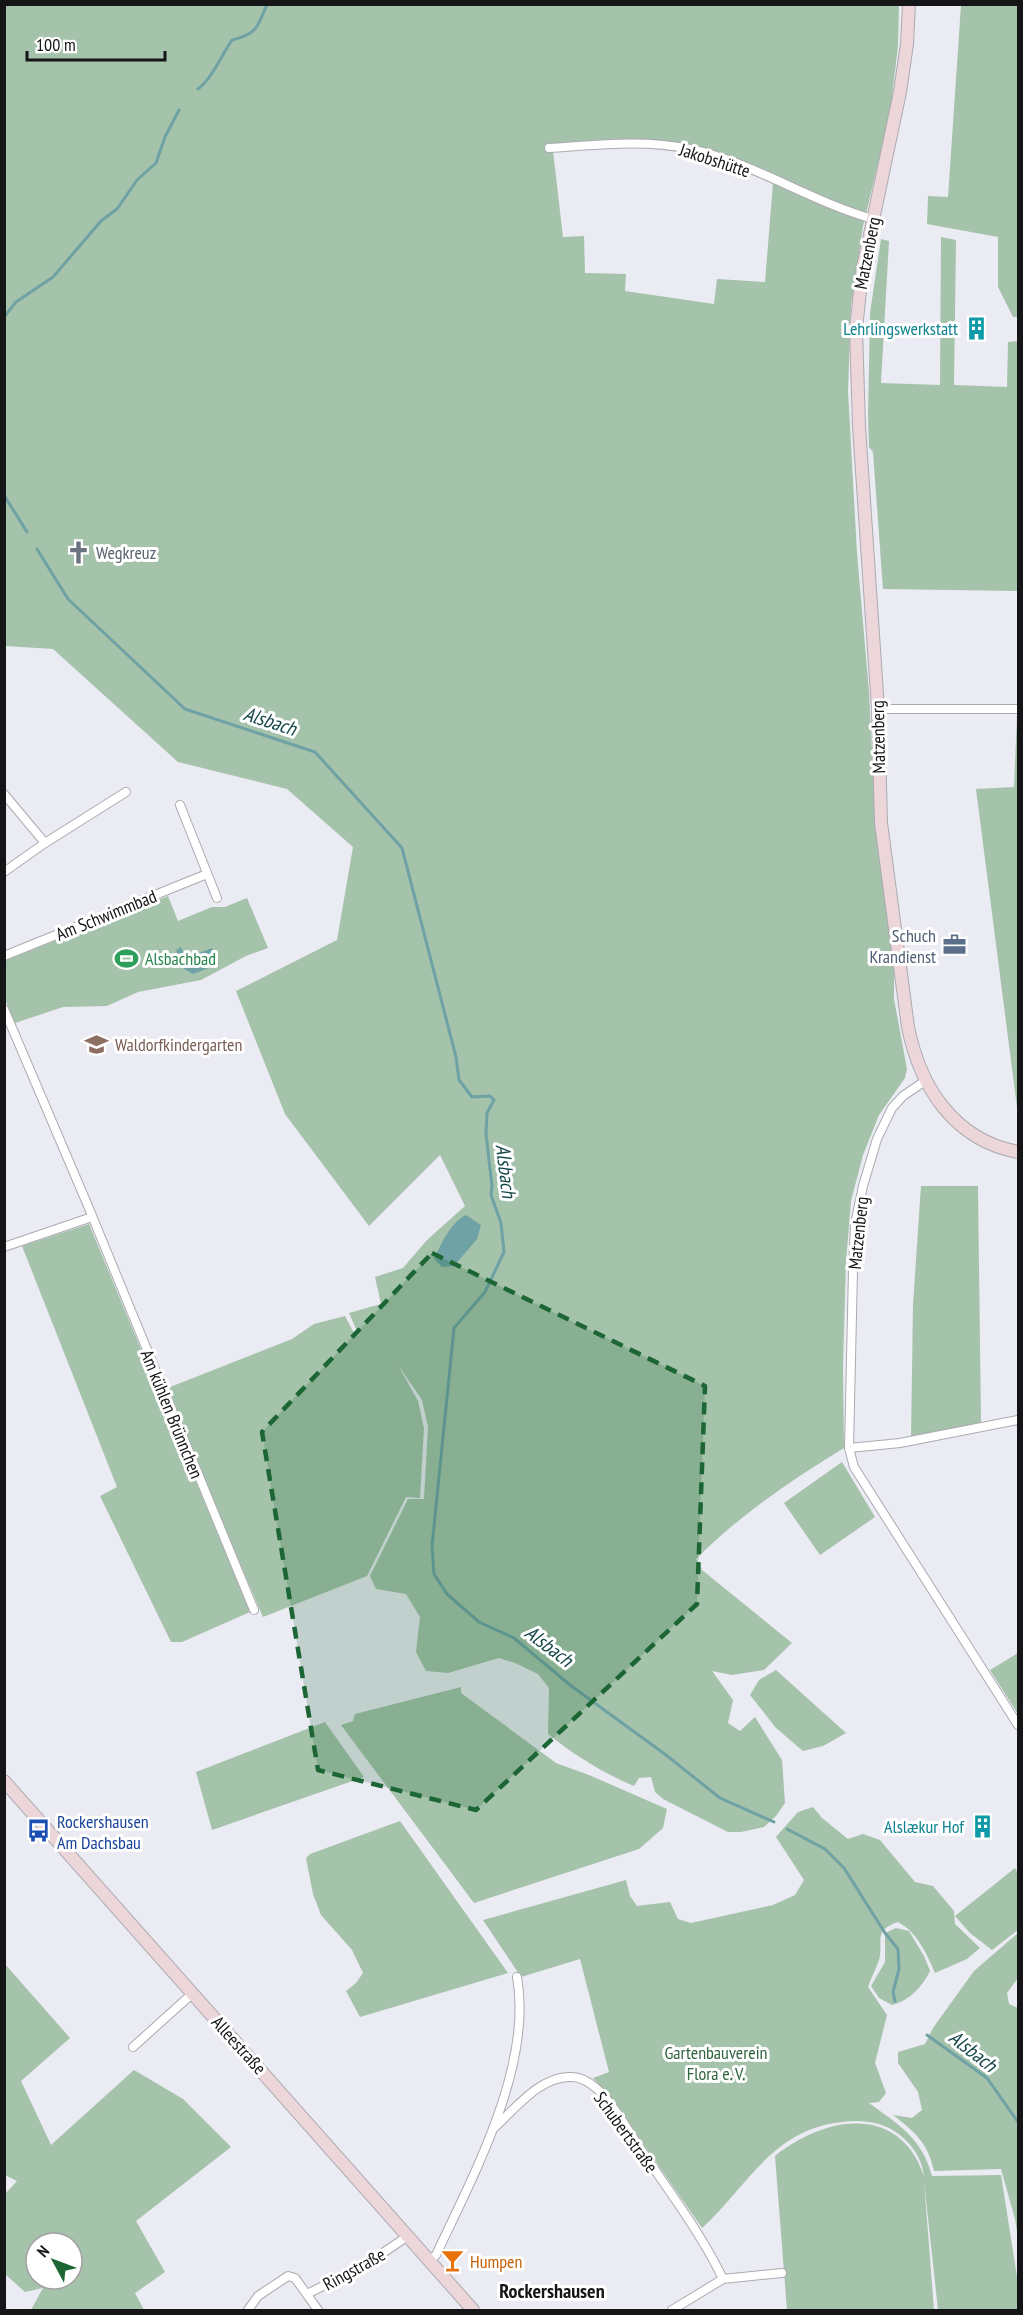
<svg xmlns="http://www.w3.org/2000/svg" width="1023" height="2315" viewBox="0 0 1023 2315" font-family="'PT Sans Narrow',sans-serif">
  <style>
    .green { fill: #a5c2aa; fill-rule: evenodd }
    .water { fill: #6ea2a5 }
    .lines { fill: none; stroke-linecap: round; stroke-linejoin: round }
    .stream { stroke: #6ea2a5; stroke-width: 3 }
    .street-casing { stroke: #aaaab1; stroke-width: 10 }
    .secondary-casing { stroke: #aaaab1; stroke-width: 14 }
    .street { stroke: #fff; stroke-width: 8 }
    .secondary { stroke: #edd6da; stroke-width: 12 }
    .marked { fill: #1b6634; fill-opacity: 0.2; stroke: #1b6634; stroke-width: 4.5; stroke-dasharray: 12 8; stroke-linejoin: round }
    .labels { text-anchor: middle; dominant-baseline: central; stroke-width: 6; stroke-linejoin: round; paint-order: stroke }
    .street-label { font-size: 18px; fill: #151518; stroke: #fff }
    .culture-label { font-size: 18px; fill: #0d838f; stroke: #fff; text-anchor: end }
    .worship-label { font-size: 18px; fill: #5b616d; stroke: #fff; text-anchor: start }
    .service-label { font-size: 18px; fill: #4e5e75; stroke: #fff; text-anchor: end }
    .leisure-label { font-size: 18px; fill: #27864d; stroke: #fff; text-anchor: start }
    .education-label { font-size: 18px; fill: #785e54; stroke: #fff; text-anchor: start }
    .transit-label { font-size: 18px; fill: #164399; stroke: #fff; text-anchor: start }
    .park-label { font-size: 18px; fill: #2f643e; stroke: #fff }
    .food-label { font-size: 18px; fill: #c56008; stroke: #fff; text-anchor: start }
    .water-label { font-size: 20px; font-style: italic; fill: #164749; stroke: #fff }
    .neighbourhood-label { font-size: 20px; font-weight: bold; fill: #151518; stroke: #fff }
  </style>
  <rect width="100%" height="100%" fill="#ebebf3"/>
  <g class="green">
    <path d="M4,5H899L898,46L890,114L863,226L851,306L848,391L857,553L869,692L876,827L894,969V999L907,1069L905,1078L879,1115L863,1155L851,1201L846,1261L843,1367L844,1448C790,1481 741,1514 696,1559L702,1570L792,1643L764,1670L732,1675L712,1671L733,1700L728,1723L740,1731L755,1717L782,1760L785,1803L776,1816L764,1827L741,1832H728L663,1799L655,1792L651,1777L639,1778L634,1786C603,1773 574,1755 548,1734L549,1688L538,1674L515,1663L499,1658L448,1673L426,1671L416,1652L420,1617L406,1594L376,1589L370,1576L408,1499H424L428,1427L422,1400L398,1365L418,1401L424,1428L420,1498L406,1497L367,1576L263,1617L165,1389L292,1339L314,1324L345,1316L354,1333L359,1336L349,1313L381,1304L375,1277L403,1268L427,1240L465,1206L440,1155L369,1226L285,1114L236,991L337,940L353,847L287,789L178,762L53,649L5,646ZM631,146L680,152L705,157L773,183L765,282L717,279L714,304L625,291L626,274L585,273L584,236L563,237L553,151Z"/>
    <path d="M961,5H1018V317H1013L998,287V237L927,224L928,196L948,197Z"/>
    <path d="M941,237L956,240L954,385L1007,387L1008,342L1018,341V591L883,589L873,452L869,447L868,416L870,313L881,239L889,241L881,383L940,385Z"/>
    <path d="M1017,716H1018V1115L976,789L1014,787Z"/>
    <path d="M168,896L178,921L212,907H225L247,898L268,948L246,956L201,980L138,992L107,1006L63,1007L15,1023L5,999L4,961Z"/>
    <path d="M921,1186H978L981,1423L911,1438L913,1305Z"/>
    <path d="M89,1224L250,1612L182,1642H171L100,1496L117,1487L22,1246Z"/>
    <path d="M842,1462L875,1517L820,1555L784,1503Z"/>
    <path d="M1018,1653V1714L990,1670Z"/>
    <path d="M776,1670L846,1733L823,1746L803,1751L776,1728L750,1695L759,1680Z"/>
    <path d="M461,1687V1693L556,1763L589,1775L667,1809L663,1828L639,1849L474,1903L341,1725L353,1721L355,1714Z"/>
    <path d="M325,1722L364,1777L212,1830L196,1772Z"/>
    <path d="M813,1807L822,1818L848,1839L863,1834L880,1840L915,1882L933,1886L954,1911L955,1924L980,1948L967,1959L935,1973C927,1954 917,1932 898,1922C872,1931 884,1941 879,1960C876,1969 871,1978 868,1987L887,2015L875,2063L886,2093L879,2102L869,2103C899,2125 922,2138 932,2176L1001,2175L1018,2283V2310H938L924,2181L934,2310H787L775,2156C825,2116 899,2103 924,2176C922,2156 908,2139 891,2129C875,2121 859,2120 841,2122C772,2130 748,2186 702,2228L614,2102L593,2078L609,2072L580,1959L521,1977L483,1920L626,1880L630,1896L637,1906L670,1902L678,1919L691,1923L773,1905L795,1895L804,1880L776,1837L798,1812Z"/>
    <path d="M400,1821L508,1973L360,2017L346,1991L356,1983L363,1973L352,1950L321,1915L313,1894L306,1858L310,1854Z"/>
    <path d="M1015,1868L1018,1874V1930L992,1950L970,1933L955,1916Z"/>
    <path d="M896,1928L909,1931L924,1956L930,1971C922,1987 909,2001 892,2005L879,1998L871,1986L885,1962V1933Z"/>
    <path d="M1018,1933V1978L1007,1993L1009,2004L1018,2008V2238L1015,2219L1001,2169L934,2171C928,2143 915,2132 893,2115L912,2118L922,2110L918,2092L898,2063V2052L925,2044L933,2028L974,1971Z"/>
    <path d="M4,1963L70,2038L21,2081L51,2145L134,2070L183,2099L231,2147L136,2221L165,2272L135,2293L144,2310H31L43,2288L25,2292L5,2274V2194L17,2181L5,2175ZM36,2243H72V2279H36Z"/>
  </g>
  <g class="water">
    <path d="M181,947L185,956L189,957L212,948L219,964L193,974L184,969L176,950Z"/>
    <path d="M466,1215L481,1225L477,1239L454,1266L442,1267L434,1259C442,1243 449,1224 466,1215Z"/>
  </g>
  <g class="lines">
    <g class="stream">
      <path d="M198,89C213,77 221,56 232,40C257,34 258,27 267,4"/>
      <path d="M4,317L16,302L53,277L101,221L117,209L137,180L156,163L165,137L179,110"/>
      <path d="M4,495L27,532"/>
      <path d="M37,549L68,599L185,709L315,752L402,848L456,1057L459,1080L472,1097L490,1096L494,1100L487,1113L486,1134L492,1186L491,1195L501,1223L504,1252L485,1292L454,1328L432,1546L434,1574L447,1594L479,1622L514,1638L570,1685L666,1755L720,1798L774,1822"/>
      <path d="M787,1829L825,1849L844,1868L885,1933L898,1949L899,1969L893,1992L895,2001"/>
      <path d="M927,2035L987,2078L1018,2122"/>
    </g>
    <defs>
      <g id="street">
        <path d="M549,148C596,145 644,139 690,149C752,162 812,202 873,219"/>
        <path d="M878,709H1018"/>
        <path d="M4,794L45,843"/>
        <path d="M180,805L217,898"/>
        <path d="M4,872L45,843L126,792"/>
        <path d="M4,956L207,874"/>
        <path d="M4,1009L88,1206L254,1610"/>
        <path d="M925,1081L903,1096L892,1108L877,1139L863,1186L855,1224L853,1270L849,1448L854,1467L1018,1725"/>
        <path d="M4,1247L92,1217"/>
        <path d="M849,1448L900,1443L1018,1420"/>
        <path d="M133,2047L193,1993"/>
        <path d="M494,2128C515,2109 541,2075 572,2077C580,2077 590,2083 596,2088C612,2101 630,2134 642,2151C670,2193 701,2233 723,2279"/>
        <path d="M429,2261L436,2255C473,2176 533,2066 517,1977"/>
        <path d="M307,2294L365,2265L408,2236"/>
        <path d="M248,2310L258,2296L288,2276L295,2278L318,2310"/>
        <path d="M672,2310L723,2279L782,2273"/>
      </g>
      <g id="secondary">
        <path d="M909,4L907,44L900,92L862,272L856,329L859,426L878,709L881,823L908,1027C920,1087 954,1140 1018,1152"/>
        <path d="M4,1781L473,2310"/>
      </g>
    </defs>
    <use href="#street" class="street-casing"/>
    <use href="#secondary" class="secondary-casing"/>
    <use href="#street" class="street"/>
    <use href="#secondary" class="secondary"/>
  </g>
  <path class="marked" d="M432,1253L705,1386L697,1604L476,1810L318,1770L262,1432Z"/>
  <defs>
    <symbol id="building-bare" viewBox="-9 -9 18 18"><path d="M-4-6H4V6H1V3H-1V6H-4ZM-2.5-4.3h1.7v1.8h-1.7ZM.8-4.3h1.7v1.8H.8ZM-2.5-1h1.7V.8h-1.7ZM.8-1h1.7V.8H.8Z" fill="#0f9aa8" stroke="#fff" stroke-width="2.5" paint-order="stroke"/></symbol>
    <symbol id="church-bare" viewBox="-9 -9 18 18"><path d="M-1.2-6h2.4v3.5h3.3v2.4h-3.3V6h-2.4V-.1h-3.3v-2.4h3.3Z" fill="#6b7280" stroke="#fff" stroke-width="2.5" paint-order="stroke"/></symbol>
    <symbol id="office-bare" viewBox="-9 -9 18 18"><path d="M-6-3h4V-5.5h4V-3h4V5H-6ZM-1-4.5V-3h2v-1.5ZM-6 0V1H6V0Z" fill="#5c6f8a" stroke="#fff" stroke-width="2.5" paint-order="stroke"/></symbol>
    <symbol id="stadium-bare" viewBox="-9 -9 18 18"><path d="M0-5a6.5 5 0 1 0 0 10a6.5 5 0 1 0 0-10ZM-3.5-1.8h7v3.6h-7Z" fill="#2e9e5b" stroke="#fff" stroke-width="2.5" paint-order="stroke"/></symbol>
    <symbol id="school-bare" viewBox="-9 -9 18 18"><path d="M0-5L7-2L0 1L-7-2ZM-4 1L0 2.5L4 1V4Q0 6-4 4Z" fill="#8d6e63" stroke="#fff" stroke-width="2.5" paint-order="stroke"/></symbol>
    <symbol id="bus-bare" viewBox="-9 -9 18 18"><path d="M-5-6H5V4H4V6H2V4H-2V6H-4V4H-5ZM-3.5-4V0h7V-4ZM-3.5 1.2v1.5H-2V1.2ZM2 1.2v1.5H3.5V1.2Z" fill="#1a4fb4" stroke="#fff" stroke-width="2.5" paint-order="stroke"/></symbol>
    <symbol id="bar-bare" viewBox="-9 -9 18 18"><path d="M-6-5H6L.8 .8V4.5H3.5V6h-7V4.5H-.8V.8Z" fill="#e8710a" stroke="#fff" stroke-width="2.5" paint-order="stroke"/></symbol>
  </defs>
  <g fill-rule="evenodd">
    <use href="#building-bare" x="960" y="312" width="33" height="33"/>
    <use href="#church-bare" x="62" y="536" width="33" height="33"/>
    <use href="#office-bare" x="938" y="928" width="33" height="33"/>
    <use href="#stadium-bare" x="110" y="942" width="33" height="33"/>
    <use href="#school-bare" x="80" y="1028" width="33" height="33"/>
    <use href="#building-bare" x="966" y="1810" width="33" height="33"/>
    <use href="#bus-bare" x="22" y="1814" width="33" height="33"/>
    <use href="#bar-bare" x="436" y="2244" width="33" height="33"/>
  </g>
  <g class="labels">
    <g class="street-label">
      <text transform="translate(715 160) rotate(18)">Jakobshütte</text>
      <text transform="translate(867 253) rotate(-79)">Matzenberg</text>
      <text transform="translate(878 737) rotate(-91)">Matzenberg</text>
      <text transform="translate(106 915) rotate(-22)">Am Schwimmbad</text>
      <text transform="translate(858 1233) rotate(-84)">Matzenberg</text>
      <text transform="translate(172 1414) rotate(68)">Am kühlen Brünnchen</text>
      <text transform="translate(239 2045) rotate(48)">Alleestraße</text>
      <text transform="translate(626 2132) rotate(54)">Schubertstraße</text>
      <text transform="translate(354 2269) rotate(-29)">Ringstraße</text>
    </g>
    <g class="culture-label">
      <text x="958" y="328">Lehrlingswerkstatt</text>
      <text x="964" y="1826">Alslækur Hof</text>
    </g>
    <g class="worship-label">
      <text x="96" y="552">Wegkreuz</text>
    </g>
    <g class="service-label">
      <text x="936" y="935">Schuch<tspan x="936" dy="21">Krandienst</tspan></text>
    </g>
    <g class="leisure-label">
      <text x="145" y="958">Alsbachbad</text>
    </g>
    <g class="education-label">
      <text x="115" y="1044">Waldorfkindergarten</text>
    </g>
    <g class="transit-label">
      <text x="57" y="1821">Rockershausen<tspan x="57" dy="21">Am Dachsbau</tspan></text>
    </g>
    <g class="park-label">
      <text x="716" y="2052">Gartenbauverein<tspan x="716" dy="21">Flora e. V.</tspan></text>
    </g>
    <g class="food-label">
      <text x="470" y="2261">Humpen</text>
    </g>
    <g class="water-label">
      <text transform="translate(270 721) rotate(18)">Alsbach</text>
      <text transform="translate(506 1171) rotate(83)">Alsbach</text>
      <text transform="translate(549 1646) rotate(37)">Alsbach</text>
      <text transform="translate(973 2051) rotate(38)">Alsbach</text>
    </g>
    <g class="neighbourhood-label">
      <text x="552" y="2291">Rockershausen</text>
    </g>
  </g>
  <rect width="1023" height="2315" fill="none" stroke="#151518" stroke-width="12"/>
  <g transform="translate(54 2261) rotate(311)"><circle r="28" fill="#ffffff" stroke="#a1a1a3" stroke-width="1.5"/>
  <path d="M0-4.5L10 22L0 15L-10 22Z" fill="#1b6634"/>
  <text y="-9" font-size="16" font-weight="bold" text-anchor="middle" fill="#151518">N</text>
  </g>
  <path d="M27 51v9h138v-9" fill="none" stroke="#151518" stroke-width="3"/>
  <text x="36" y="51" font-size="18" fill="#151518" stroke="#ffffff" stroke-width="4.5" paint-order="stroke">100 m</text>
</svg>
